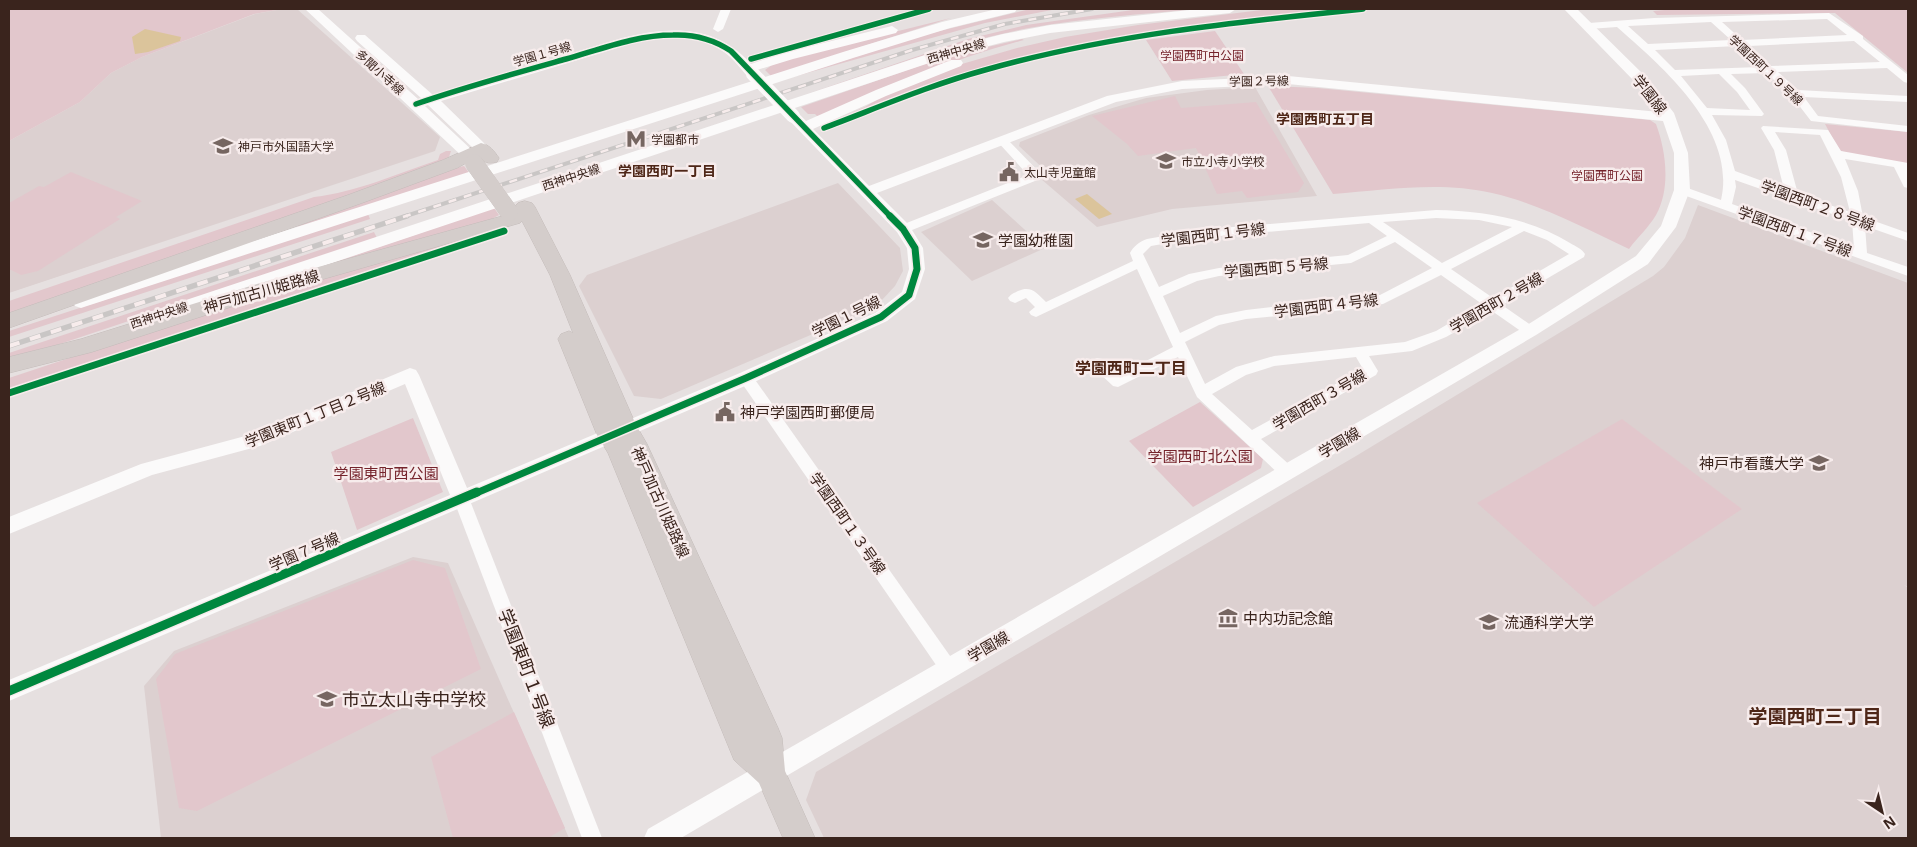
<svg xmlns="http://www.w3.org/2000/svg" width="1917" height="847" viewBox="0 0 1917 847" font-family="'Noto Sans','Noto Sans JP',sans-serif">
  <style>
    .built { fill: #dcd0d0 }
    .green { fill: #e2c7cc }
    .water { fill: #dbc49b }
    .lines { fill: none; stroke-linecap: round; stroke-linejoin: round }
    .primary-casing { stroke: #c4bcba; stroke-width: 1 }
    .minor { fill: #fbfafa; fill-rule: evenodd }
    .tertiary { fill: #fbfafa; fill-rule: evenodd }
    .primary { fill: #d4cdcb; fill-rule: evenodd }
    .rail-far1-casing { stroke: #c9c6c5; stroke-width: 4 }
    .rail-casing { stroke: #c9c6c5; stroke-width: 5.5 }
    .rail-far1 { stroke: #f7ecec; stroke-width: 2.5; stroke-dasharray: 8; stroke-linecap: butt }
    .rail { stroke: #f7ecec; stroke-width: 4; stroke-dasharray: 11; stroke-linecap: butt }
    .primary-bridge-casing { stroke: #c4bcba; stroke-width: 18; stroke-linecap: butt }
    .tertiary-bridge { stroke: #fbfafa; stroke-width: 14 }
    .primary-bridge { stroke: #d4cdcb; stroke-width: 18 }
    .cycleway-far2-casing { stroke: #f7ecec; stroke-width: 8 }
    .cycleway-far1-casing { stroke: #f7ecec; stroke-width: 10 }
    .cycleway-casing { stroke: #f7ecec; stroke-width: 12 }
    .cycleway-far2 { stroke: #00873e; stroke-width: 5.5 }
    .cycleway-far1 { stroke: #00873e; stroke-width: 7 }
    .cycleway { stroke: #00873e; stroke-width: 9 }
    .labels { text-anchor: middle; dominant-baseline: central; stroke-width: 5; stroke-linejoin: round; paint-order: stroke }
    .far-street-label { font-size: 12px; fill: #3a241d; stroke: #f7ecec }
    .far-park-label { font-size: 12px; fill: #75232b; stroke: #f7ecec }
    .far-poi-label { font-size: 12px; fill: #3a241d; stroke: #f7ecec; text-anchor: start }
    .far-neighbourhood-label { font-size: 14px; font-weight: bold; fill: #4e2617; stroke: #f7ecec }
    .street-label { font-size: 15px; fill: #3a241d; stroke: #f7ecec }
    .poi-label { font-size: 15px; fill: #3a241d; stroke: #f7ecec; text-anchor: start }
    .park-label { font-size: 15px; fill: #75232b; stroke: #f7ecec }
    .neighbourhood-label { font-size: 16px; font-weight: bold; fill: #4e2617; stroke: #f7ecec }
    .near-street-label { font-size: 18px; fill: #3a241d; stroke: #f7ecec }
    .near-poi-label { font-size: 18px; fill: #3a241d; stroke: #f7ecec; text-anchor: start }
    .near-neighbourhood-label { font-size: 19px; font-weight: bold; fill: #4e2617; stroke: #f7ecec }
  </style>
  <rect width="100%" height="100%" fill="#e6e0e0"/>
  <g class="built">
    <path d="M282,9H297L440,137L435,151L9,293V141L80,102L111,73L142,57L255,14Z"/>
    <path d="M1255,87L1317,196L1172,209L1097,227L1041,179L1049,174L1019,146L1020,142L1089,115L1146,98L1207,90Z"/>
    <path d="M838,183L900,248L903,271L895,286L881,301L862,313L661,399L634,396L579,286L587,275Z"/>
    <path d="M992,200L1045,248L972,281L921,232Z"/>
    <path d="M1698,205L1908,283V587L1904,585L1908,588V838H824L806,800L816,772L1356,456L1653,276L1664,267L1685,238Z"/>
    <path d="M413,557L448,563L569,838H161L144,686L174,651Z"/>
  </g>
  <g class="green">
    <path d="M9,9H282L254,14L142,57L111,73L80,102L9,141Z"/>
    <path d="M1030,9H1057L985,23L793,77L923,35Z"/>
    <path d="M1140,9H1199C1142,14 1085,18 1029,28C952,43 878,71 804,95L968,39L1026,25Z"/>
    <path d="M1270,9H1338C1224,22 1110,36 999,65C942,79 887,102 832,123L830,122L865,107L886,94L955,66L1017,48L1065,37L1138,25Z"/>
    <path d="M1676,9H1908V73L1835,13L1657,15L1653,11Z"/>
    <path d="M951,18L771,76L765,70L772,65L805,54Z"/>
    <path d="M1215,31L1244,74L1172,81L1146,40Z"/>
    <path d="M1022,39L1024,40C952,59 887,88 818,117L815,114H808L801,107L948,56Z"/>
    <path d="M1268,86L1318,88L1650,120L1656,124C1666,151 1671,188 1656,215C1649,227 1637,238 1629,249C1584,228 1540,204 1492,193C1440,181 1385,190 1333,194Z"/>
    <path d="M1175,96L1181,108L1256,102L1304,183L1298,192L1247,198L1242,191L1217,194L1196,148L1138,156L1127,144L1092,116Z"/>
    <path d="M1825,124L1908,132V164L1848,154L1839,150Z"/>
    <path d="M446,151H451L449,157L443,161L372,190L9,318V301L314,197C357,192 396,174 438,160L440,154Z"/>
    <path d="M464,166L470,174L297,227L307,219L443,171Z"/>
    <path d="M71,172L142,201L116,217L120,219L38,271L21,275L9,269V203L39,186L44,187Z"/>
    <path d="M494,208L499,215L490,220L308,271Z"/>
    <path d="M368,214L370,219L9,337V331Z"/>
    <path d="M492,228L493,231L9,389V378L211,311Z"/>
    <path d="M374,232L377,238L9,361V353Z"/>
    <path d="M1200,402L1263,459L1261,468L1193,507L1129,441Z"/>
    <path d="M413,418L443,492L357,530L331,452Z"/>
    <path d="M1622,419L1742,509L1594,607L1477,503Z"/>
    <path d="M413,560L445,568L481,669L197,811L179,808L156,679L175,654Z"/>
    <path d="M514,712L565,828L548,838H453L431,757Z"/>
  </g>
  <g class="water">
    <path d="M145,29L181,37L180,41L148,52L135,54L132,37Z"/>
    <path d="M1087,194L1112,214L1099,219L1075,199Z"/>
  </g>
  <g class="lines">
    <defs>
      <g id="primary">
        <path d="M481,143C490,145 494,151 499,158L497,162C488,164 484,163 479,156L457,168L362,203L9,328V313L348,195L443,160Z"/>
        <path d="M525,201L532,203L535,207L570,275L636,425L647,444L778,728L782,738L785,771L815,838H783L759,783L734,760L608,453L597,435L558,339L561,334L569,331L573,333L550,275L522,221L520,223L271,294L92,352L9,373V357L81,339L257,284L506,215L518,203Z"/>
      </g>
    </defs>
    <use href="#primary" class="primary-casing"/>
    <g class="minor">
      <path d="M721,9H731L723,29L718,32L713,29Z"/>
      <path d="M1829,13L1863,36V39L1908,75V83L1904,82L1887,68L1778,72L1798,90L1908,96V102L1804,97L1818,116L1908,126V132L1811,121L1791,95L1766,73L1731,74L1745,88L1764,114L1762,116L1712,115L1726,140L1735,171L1784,189L1774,150L1761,128L1763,126L1828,130L1841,151L1908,163V169H1907L1908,188L1904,187L1894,167L1845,159L1858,191L1863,217L1908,233V241L1865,226L1867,253L1908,267V276L1678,193L1676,190L1678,187L1682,186L1721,200C1737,131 1664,68 1617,27L1589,29L1584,26L1589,23L1654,18ZM1827,19L1847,35L1742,40L1722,22ZM1711,22L1731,40L1648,44L1628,26ZM1854,41L1880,62L1771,66L1749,46ZM1737,46L1760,67L1675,70L1655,50ZM1719,74L1737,92L1750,110L1707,108L1681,76ZM1775,132L1820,135L1841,177L1850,212L1798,194L1786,150ZM1735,180L1852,221L1854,248L1732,204L1736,187Z"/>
      <path d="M1002,137L1006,138L1040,173L1042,176L1040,179L907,232H899L897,229L899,226L1028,175L996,140Z"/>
      <path d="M1436,210C1482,211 1530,218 1570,243C1575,246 1582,249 1585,254L1584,257L1502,305L1535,328L1537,331L1535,334H1525L1492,311L1446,337L1412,351L1369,356L1378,371L1376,375L1261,439L1293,468L1295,472L1293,476L1287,478L1281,476L1197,397L1178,357L1118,387L1113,386L1096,370L1084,375L1079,374L1077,370L1079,366L1097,358L1102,359L1119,375L1173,347L1137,269L1036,317L1031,315L1029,312L1035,307L1026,298L1015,303L1010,301L1008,298C1011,294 1014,293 1018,291C1031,285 1037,293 1046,302L1133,261L1130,253C1133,247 1140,241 1147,239L1197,230ZM1436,218L1479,220L1512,227L1442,263L1383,222ZM1369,223L1387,236L1348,255L1219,268L1189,274L1159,287L1143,254L1151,246L1197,238ZM1524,231L1547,240L1569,254L1493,298L1451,269ZM1395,242L1432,268L1380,295L1246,310L1216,316L1180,333L1163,296L1197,281L1219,276L1351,263ZM1441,275L1482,304L1436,331L1405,342L1274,356L1236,367L1205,384L1185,342L1219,325L1246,319L1344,310L1383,304ZM1356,357L1363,369L1252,430L1212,394L1246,375L1274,366Z"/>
      <path d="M746,373L751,374L955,663L958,669L955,675L949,677L943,675L741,382L739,378L741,374Z"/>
      <path d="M461,492L467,493L469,498L602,838H582L453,498L455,493Z"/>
    </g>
    <g class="tertiary">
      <path d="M305,9H318L418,99L421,98L357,41L355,38L357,35H365L433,95L622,38C670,26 716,24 751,64L783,53L892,26L898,30L896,33L793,59L757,70L760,74L753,78L748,77C741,69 734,59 724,52C697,33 661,37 631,44L441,101L486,145L488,148L486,151H476L428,105L425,106L474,152L476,155L474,158H464Z"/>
      <path d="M997,9H1017L1015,12L950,28L853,58L87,306L81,308L75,306L73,302L75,298L843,52L942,22Z"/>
      <path d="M1199,9H1236L1230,13L1050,33L1004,42L950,56L150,324L144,326L138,324L135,320L138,316L940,50L1003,34L1050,25Z"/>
      <path d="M1564,9H1577L1645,76L1674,113L1688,153L1690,190L1676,227L1648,264L1536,335L681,838H644L648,829L1524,327L1636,256L1661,226L1674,190V153L1663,121L1288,84L1182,89L1116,102L877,193L909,225L923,248L925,269L915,299L887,321L752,383L9,701V680L450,495L405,384L260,446L152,475L9,534V517L141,464L249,435L410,368L416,370L419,375L467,488L740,373L875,313L902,292L909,269L907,248L897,232L788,119L786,116L788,113H798L806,121L876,90L951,60H961L963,63L961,66L886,96L813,129L869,186L1107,96L1182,81L1288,76L1659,112L1635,82Z"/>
    </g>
    <use href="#primary" class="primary"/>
    <defs>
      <path id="rail-far1" d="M403,217L912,50L1005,24L1092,9"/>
      <path id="rail" d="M9,346L407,216"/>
    </defs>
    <use href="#rail-far1" class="rail-far1-casing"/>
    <use href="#rail" class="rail-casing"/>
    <use href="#rail-far1" class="rail-far1"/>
    <use href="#rail" class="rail"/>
    <defs>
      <path id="primary-bridge" d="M474,163L509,212"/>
    </defs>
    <use href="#primary-bridge" class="primary-bridge-casing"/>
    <path class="tertiary-bridge" d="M753,74L793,116"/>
    <use href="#primary-bridge" class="primary-bridge"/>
    <defs>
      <g id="cycleway-far2">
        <path d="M751,59L929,9"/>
        <path d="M416,104C465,87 516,73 566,59C601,49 637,35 673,35C695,34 713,39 731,51L891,217"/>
        <path d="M824,128C877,108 930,85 985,70C1108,35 1236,22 1363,9"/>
      </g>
      <g id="cycleway-far1">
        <path d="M9,393L504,231"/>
        <path d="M474,494L746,378L881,317L909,295L917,269L915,248L903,229L890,216"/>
      </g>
      <path id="cycleway" d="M9,691L477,492"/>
    </defs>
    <use href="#cycleway-far2" class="cycleway-far2-casing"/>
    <use href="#cycleway-far1" class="cycleway-far1-casing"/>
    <use href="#cycleway" class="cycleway-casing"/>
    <use href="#cycleway-far2" class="cycleway-far2"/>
    <use href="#cycleway-far1" class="cycleway-far1"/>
    <use href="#cycleway" class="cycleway"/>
  </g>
  <defs>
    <symbol id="metro-bare" viewBox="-9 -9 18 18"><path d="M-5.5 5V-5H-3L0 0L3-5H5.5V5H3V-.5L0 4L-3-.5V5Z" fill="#766661" stroke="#f7ecec" stroke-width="2.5" paint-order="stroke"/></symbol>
    <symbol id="university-bare" viewBox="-9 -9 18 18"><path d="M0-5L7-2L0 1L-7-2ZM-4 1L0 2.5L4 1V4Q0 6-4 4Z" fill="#766661" stroke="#f7ecec" stroke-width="2.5" paint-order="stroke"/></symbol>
    <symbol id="school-bare" viewBox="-9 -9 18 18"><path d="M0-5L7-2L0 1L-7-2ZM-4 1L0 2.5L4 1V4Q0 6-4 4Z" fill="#766661" stroke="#f7ecec" stroke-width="2.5" paint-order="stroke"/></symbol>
    <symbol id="civic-bare" viewBox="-9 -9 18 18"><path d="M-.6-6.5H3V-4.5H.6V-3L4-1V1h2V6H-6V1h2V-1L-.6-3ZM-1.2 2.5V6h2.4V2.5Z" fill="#766661" stroke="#f7ecec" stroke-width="2.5" paint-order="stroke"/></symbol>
    <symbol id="museum-bare" viewBox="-9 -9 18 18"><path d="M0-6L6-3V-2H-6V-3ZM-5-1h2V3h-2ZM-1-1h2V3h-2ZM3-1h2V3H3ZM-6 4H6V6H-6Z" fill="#766661" stroke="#f7ecec" stroke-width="2.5" paint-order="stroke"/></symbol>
  </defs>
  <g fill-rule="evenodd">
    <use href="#metro-bare" x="622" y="125" width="28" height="28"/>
    <use href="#university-bare" x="209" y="132" width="28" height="28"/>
    <use href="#school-bare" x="1152" y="147" width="28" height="28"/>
    <use href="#civic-bare" x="995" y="158" width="28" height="28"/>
    <use href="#school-bare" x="969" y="226" width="28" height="28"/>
    <use href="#civic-bare" x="711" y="398" width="28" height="28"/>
    <use href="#university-bare" x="1805" y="449" width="28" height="28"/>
    <use href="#museum-bare" x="1214" y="604" width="28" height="28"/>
    <use href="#university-bare" x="1475" y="608" width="28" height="28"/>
    <use href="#school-bare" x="313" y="685" width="28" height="28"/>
  </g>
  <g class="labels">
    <g class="far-street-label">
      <text transform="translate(956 51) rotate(-16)">西神中央線</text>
      <text transform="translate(542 54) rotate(-16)">学園１号線</text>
      <text transform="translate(1766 70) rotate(43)">学園西町１９号線</text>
      <text transform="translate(380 72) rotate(42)">多聞小寺線</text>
      <text transform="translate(1259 81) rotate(-1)">学園２号線</text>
      <text transform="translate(571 177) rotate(-18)">西神中央線</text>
      <text transform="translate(159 315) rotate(-18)">西神中央線</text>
    </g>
    <g class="far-park-label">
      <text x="1202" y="55">学園西町中公園</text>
      <text x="1607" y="175">学園西町公園</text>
    </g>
    <g class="far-poi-label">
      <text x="651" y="139">学園都市</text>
      <text x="238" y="146">神戸市外国語大学</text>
      <text x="1181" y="161">市立小寺小学校</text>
      <text x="1024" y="172">太山寺児童館</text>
    </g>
    <g class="far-neighbourhood-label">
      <text x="1325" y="118">学園西町五丁目</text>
      <text x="667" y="170">学園西町一丁目</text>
    </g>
    <g class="street-label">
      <text transform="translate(1650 94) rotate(52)">学園線</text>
      <text transform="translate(1818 205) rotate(20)">学園西町２８号線</text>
      <text transform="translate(1795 231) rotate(20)">学園西町１７号線</text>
      <text transform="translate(1213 234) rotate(-7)">学園西町１号線</text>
      <text transform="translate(1276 267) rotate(-5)">学園西町５号線</text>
      <text transform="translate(261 291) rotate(-16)">神戸加古川姫路線</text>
      <text transform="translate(1496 302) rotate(-30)">学園西町２号線</text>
      <text transform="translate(1326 305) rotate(-7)">学園西町４号線</text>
      <text transform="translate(846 316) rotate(-26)">学園１号線</text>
      <text transform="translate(1319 399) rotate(-30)">学園西町３号線</text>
      <text transform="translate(315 414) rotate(-22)">学園東町１丁目２号線</text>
      <text transform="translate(1339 442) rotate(-30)">学園線</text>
      <text transform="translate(661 502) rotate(66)">神戸加古川姫路線</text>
      <text transform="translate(848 523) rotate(55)">学園西町１３号線</text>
      <text transform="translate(304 551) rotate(-23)">学園７号線</text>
      <text transform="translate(988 646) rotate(-30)">学園線</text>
    </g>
    <g class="poi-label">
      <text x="998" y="240">学園幼稚園</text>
      <text x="740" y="412">神戸学園西町郵便局</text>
      <text x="1804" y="463" text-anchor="end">神戸市看護大学</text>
      <text x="1243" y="618">中内功記念館</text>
      <text x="1504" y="622">流通科学大学</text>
    </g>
    <g class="park-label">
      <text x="1200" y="456">学園西町北公園</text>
      <text x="386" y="473">学園東町西公園</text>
    </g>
    <g class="neighbourhood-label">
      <text x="1131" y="368">学園西町二丁目</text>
    </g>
    <g class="near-street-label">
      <text transform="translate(527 668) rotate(69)">学園東町１号線</text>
    </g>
    <g class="near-poi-label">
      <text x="342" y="699">市立太山寺中学校</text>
    </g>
    <g class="near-neighbourhood-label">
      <text x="1815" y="716">学園西町三丁目</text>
    </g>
  </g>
  <rect width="1917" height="847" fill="none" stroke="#3a241d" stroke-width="20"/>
  <g transform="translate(1882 812) rotate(145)" stroke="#f7ecec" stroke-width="4" paint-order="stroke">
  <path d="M0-4L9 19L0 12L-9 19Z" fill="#3a241d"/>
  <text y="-8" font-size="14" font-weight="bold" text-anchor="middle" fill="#3a241d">N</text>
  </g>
</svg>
